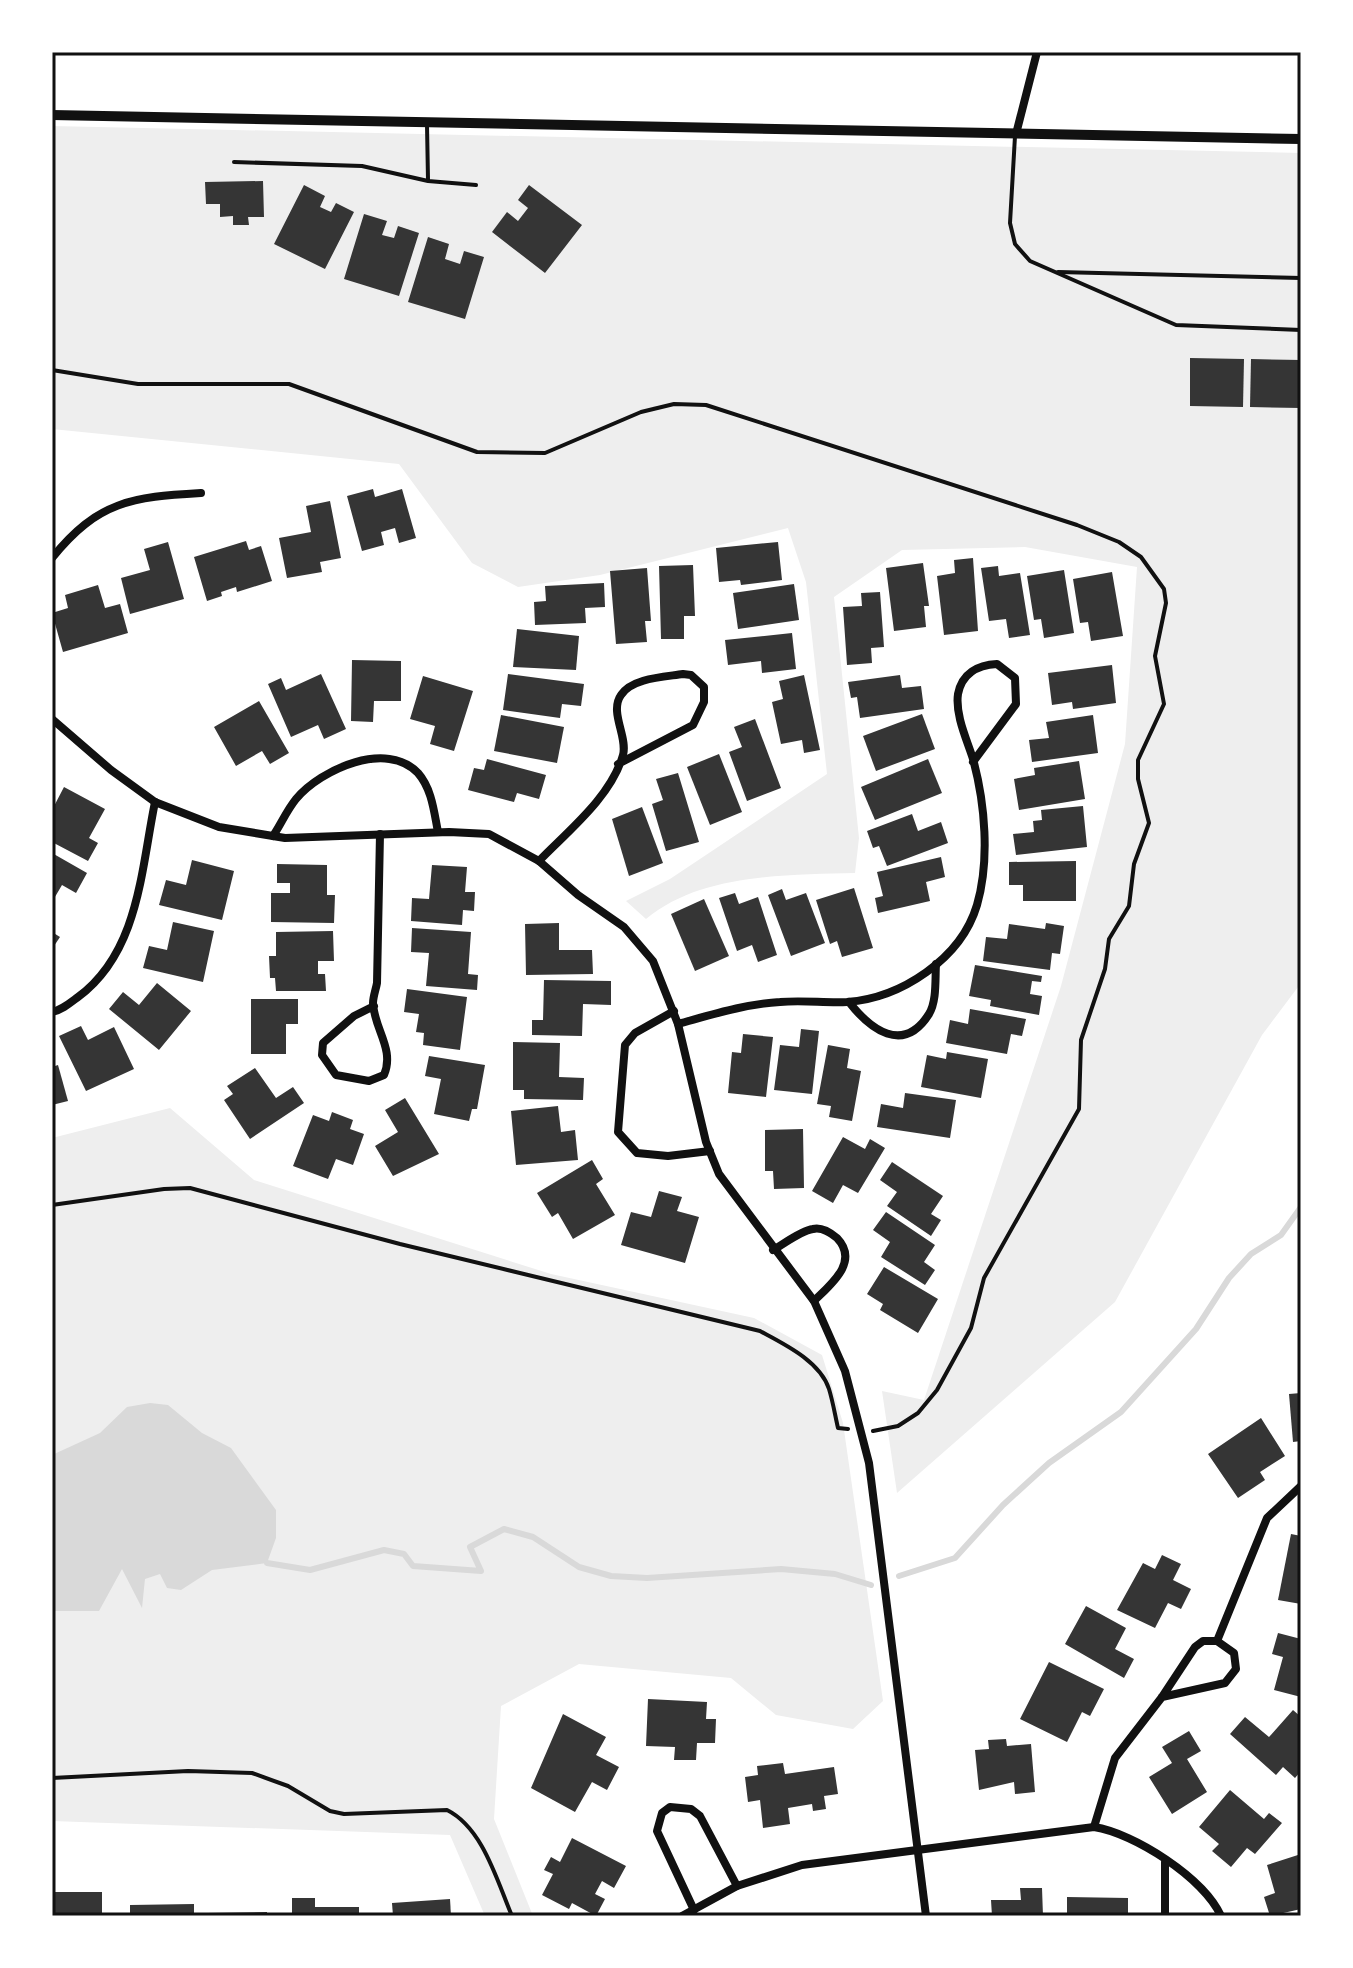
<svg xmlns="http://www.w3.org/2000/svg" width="1353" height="1968" viewBox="0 0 1353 1968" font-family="'DejaVu Sans',sans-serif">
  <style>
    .green { fill: #eee }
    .water { fill: #d9d9d9 }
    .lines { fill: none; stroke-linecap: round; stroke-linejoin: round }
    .stream { stroke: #d9d9d9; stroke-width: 6 }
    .building { fill: #353535 }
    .path { stroke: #111; stroke-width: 4 }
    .service { stroke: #111; stroke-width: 4 }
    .minor { stroke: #111; stroke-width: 8 }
    .tertiary { stroke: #111; stroke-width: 10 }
    .neatline { fill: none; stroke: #111; stroke-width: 3 }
  </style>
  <rect width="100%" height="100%" fill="#fff"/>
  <g class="green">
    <path d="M52,126L1301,153V983L1262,1035L1115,1302L897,1493L882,1391L924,1400L1061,986L1125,744L1137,567L1025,547L902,550L834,597L859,838L855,873C787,875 701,873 646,919L626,901L670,879L827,774L806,582L788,528L600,575L518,587L472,563L399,464L52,429Z"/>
    <path d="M170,1108L254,1180L551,1274L754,1318L822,1355L843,1423L883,1701L853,1729L776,1715L731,1678L579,1664L501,1706L494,1819L533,1916H485L450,1835L52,1821V1138Z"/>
  </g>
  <path class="water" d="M150,1403L168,1405L202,1433L231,1448L276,1510V1538L267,1563L212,1570L181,1590L167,1588L160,1574L145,1579L142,1608L122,1569L99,1611H52V1455L100,1433L127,1407Z"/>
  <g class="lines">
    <g class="stream">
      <path d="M267,1563L310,1570L384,1550L404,1554L413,1566L481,1571L470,1547L504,1529L533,1537L579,1567L611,1576L647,1578L781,1569L835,1574L871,1585"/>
      <path d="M899,1576L955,1558L1003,1505L1049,1463L1121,1412L1196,1329L1229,1278L1251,1254L1281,1235L1301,1207"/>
    </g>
  </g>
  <g class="building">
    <path d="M263,181L264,217H248L249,225H233V216L220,217V204H206L205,182Z"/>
    <path d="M304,185L325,196L320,207L331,212L336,203L354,212L325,269L274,244Z"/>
    <path d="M529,185L582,225L545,273L492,232L507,212L518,221L528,208L518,200Z"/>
    <path d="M364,214L387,221L382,235L394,238L398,226L419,233L399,296L344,279Z"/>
    <path d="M428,237L449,244L445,259L460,264L464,251L484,257L465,319L408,302Z"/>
    <path d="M1190,358L1244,359L1243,407L1190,406Z"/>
    <path d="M1251,359L1301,360V408L1250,407Z"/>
    <path d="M373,489L375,497L402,489L416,538L399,543L395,528L381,532L384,545L362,551L347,496Z"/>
    <path d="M330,501L341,558L320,562L322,572L287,578L279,538L311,532L306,506Z"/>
    <path d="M246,541L249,550L261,546L272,581L237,592L236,587L221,592L222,596L207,601L194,557Z"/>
    <path d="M168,542L184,599L130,614L121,578L150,570L144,549Z"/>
    <path d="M778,542L782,580L741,585L740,580L719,582L716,548Z"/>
    <path d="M973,558L978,631L944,635L937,576L955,573L954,560Z"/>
    <path d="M923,563L929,606H924L926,627L894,631L886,568Z"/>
    <path d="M693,565L695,616H684V639H661L659,566Z"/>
    <path d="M998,566L999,576L1020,573L1030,635L1009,638L1006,619L989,621L981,568Z"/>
    <path d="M647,568L651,621H645L647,642L616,644L610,571Z"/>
    <path d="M1064,570L1074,633L1044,638L1041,619L1034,620L1027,576Z"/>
    <path d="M1112,572L1123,636L1091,641L1088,622L1080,623L1073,579Z"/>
    <path d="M604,583L605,607L585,608L586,623L535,625L534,602L546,601L545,586Z"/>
    <path d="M794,584L799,620L738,629L733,593Z"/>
    <path d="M98,585L105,608L120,604L128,633L63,652L52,613L68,608L65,595Z"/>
    <path d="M880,592L884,647L871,648L872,663L847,665L843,607L862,606L861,593Z"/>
    <path d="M517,629L579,636L576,670L513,667Z"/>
    <path d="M792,633L796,669L762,673L761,661L728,665L725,640Z"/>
    <path d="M352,660L401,661V701H374L373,722L351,721Z"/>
    <path d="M1112,665L1116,703L1073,709L1072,702L1052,705L1048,673Z"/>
    <path d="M321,674L346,729L324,739L318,725L291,737L268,684L281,678L286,690Z"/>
    <path d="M508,674L584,684L581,706L562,704L560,718L503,710Z"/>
    <path d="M804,675L820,750L804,753L802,740L781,744L772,702L783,699L779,681Z"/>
    <path d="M900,675L902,688L921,686L924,709L860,718L857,697L851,698L848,682Z"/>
    <path d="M423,676L473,691L454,751L430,744L435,726L410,719Z"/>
    <path d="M259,701L289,753L270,764L262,751L236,766L214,727Z"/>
    <path d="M922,714L935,749L876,771L863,736Z"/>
    <path d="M501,715L564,727L557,763L494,751Z"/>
    <path d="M1093,715L1098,753L1032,762L1029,740L1049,738L1046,722Z"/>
    <path d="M755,719L781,788L747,801L729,752L742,747L734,727Z"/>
    <path d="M719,754L742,812L710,825L687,767Z"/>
    <path d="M487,759L546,775L539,799L517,793L514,802L468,790L474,768L484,770Z"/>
    <path d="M928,759L942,793L875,820L861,787Z"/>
    <path d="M1079,761L1085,799L1019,810L1014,779L1035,775L1034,768Z"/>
    <path d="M678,773L699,842L666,851L652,804L663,800L656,779Z"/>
    <path d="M64,787L105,809L89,838L98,843L88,861L52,842V810Z"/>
    <path d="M1083,806L1087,847L1016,855L1013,834L1034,832L1033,821L1042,820L1041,810Z"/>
    <path d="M642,807L663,863L629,876L612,819Z"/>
    <path d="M912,814L918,831L941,822L948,843L887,866L879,846L873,848L867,831Z"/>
    <path d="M52,853L87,873L76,893L62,885L52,902Z"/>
    <path d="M941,857L945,877L926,882L930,901L878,913L875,898L883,896L877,872Z"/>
    <path d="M192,860L234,871L222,920L159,905L166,880L186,885Z"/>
    <path d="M1076,861V901H1023V885H1009V862Z"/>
    <path d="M277,864L327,865V895H335L334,923L271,922V893H290V883H277Z"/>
    <path d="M432,865L467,867L465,892H475L474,911L463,910L462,925L411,921L412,898L429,899Z"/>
    <path d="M854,888L873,948L842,957L837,941L830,944L816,900Z"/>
    <path d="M782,889L786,900L806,893L825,943L791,956L768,895Z"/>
    <path d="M735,893L739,904L758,897L777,955L758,962L752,945L737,951L719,898Z"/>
    <path d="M704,899L729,956L695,971L671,914Z"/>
    <path d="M173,922L214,931L203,982L143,968L149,946L167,950Z"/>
    <path d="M559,923V950H592L593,974L526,975L525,924Z"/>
    <path d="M1046,923L1064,926L1060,954L1052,953L1050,970L983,961L986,937L1007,939L1009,924L1045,929Z"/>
    <path d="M412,928L471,932L468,974L478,975L477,990L426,986L429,953L411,952Z"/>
    <path d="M333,931L334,961H318V974H325L326,991H276L275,978H270L269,956H276V932Z"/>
    <path d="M52,932L60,937L52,949Z"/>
    <path d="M975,965L1042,976L1041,982L1032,981L1030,994L1042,996L1039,1015L990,1006L991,1000L969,996Z"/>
    <path d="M544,980L611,981V1005L583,1004L582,1036L532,1035V1020H543Z"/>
    <path d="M157,983L191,1011L159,1050L109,1009L123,992L139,1005Z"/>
    <path d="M407,989L467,997L460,1050L423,1045L424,1033L416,1032L419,1014L404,1012Z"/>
    <path d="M251,999H298V1024H286V1054H251Z"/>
    <path d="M970,1009L1026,1019L1022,1036L1011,1034L1007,1054L946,1043L950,1020L968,1024Z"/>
    <path d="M81,1026L88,1040L114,1027L134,1069L86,1091L59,1036Z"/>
    <path d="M801,1029L819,1031L812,1094L774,1090L780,1045L799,1047Z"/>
    <path d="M743,1034L773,1037L766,1097L728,1093L732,1052L741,1053Z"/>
    <path d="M513,1042L560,1043L559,1077L584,1078L583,1100L524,1099V1090H513Z"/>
    <path d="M828,1045L850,1049L847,1068L861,1071L852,1121L829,1117L831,1106L817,1104Z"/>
    <path d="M947,1052L988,1059L981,1098L921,1087L927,1055L946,1059Z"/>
    <path d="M429,1056L485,1065L477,1109H472L469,1121L434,1114L441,1079L425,1076Z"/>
    <path d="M58,1065L68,1101L52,1105V1067Z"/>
    <path d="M255,1068L276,1098L293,1087L304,1103L250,1139L224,1100L233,1094L227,1086Z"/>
    <path d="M905,1093L956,1100L950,1138L877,1127L881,1104L903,1108Z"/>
    <path d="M405,1098L439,1154L393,1176L375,1146L398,1132L385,1110Z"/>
    <path d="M558,1106L561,1132L575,1130L578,1160L516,1165L511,1111Z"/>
    <path d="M332,1112L353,1120L350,1129L364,1134L353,1165L336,1159L328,1179L293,1166L313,1115L329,1121Z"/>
    <path d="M803,1129L804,1188L774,1189L773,1171H765V1130Z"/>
    <path d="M843,1137L865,1149L870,1139L885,1148L858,1193L843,1185L833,1203L812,1191Z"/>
    <path d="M592,1160L603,1179L596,1184L615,1215L573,1239L558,1213L552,1217L537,1193Z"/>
    <path d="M892,1162L943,1196L931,1214L941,1220L931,1236L887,1206L897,1192L880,1180Z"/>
    <path d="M659,1191L682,1197L677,1211L699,1217L685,1263L621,1245L631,1212L651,1217Z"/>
    <path d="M886,1212L935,1245L924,1262L935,1270L925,1285L881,1257L890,1242L873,1230Z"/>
    <path d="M884,1267L938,1299L918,1333L880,1310L883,1304L867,1294Z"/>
    <path d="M1301,1393V1441L1293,1442L1289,1394Z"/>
    <path d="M1261,1418L1285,1456L1260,1472L1265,1480L1238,1498L1208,1454Z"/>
    <path d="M1291,1534L1301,1536V1604L1278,1600Z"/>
    <path d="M1162,1555L1181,1564L1173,1580L1191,1589L1181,1609L1168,1603L1155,1628L1117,1610L1143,1563L1155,1569Z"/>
    <path d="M1086,1606L1126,1628L1115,1649L1134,1659L1124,1678L1065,1644Z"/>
    <path d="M1278,1633L1301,1639V1697L1274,1690L1283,1657L1272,1654Z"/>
    <path d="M1049,1662L1104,1689L1090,1716L1082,1712L1067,1742L1020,1719Z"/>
    <path d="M648,1699L707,1702L706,1719H716L715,1743H697L696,1760H674L675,1747L646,1746Z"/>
    <path d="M1293,1710L1301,1717V1771L1295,1778L1283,1767L1276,1775L1230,1734L1245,1717L1269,1737Z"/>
    <path d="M563,1714L606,1737L596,1755L619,1767L607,1790L592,1782L575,1812L531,1788Z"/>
    <path d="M1189,1731L1201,1751L1187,1759L1207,1792L1172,1814L1149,1777L1172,1763L1162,1747Z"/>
    <path d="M1006,1739L1007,1746L1031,1744L1035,1792L1015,1794L1014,1782L979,1790L975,1750L989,1749L988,1740Z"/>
    <path d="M783,1763L785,1774L834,1767L838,1794L824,1796L826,1809L813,1811L812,1804L788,1808L790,1824L763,1828L760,1800L748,1802L745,1777L758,1775L757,1766Z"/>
    <path d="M1230,1790L1264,1819L1269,1813L1282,1823L1255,1854L1247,1848L1231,1867L1212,1851L1219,1844L1199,1827Z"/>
    <path d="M572,1838L626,1866L614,1888L602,1881L595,1894L605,1899L596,1916L572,1903L569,1909L542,1895L553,1874L544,1870L551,1857L560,1862Z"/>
    <path d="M1301,1854V1909L1270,1916L1264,1897L1275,1893L1267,1865Z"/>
    <path d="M1020,1888H1042L1043,1916H992L991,1900H1021Z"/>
    <rect x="52" y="1892" width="50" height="24"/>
    <path d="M1067,1897L1128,1898V1916H1067Z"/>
    <path d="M292,1898H315V1907H359V1916H292Z"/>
    <path d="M450,1899L451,1916H393L392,1903Z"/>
    <path d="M194,1904V1916H130V1905Z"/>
    <path d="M267,1912V1916H207V1913Z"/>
  </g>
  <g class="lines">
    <g class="path">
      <path d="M52,370L138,384H289L477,452L545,453L641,412L674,404L706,405L1077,525L1119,542L1141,557L1164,589L1166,603L1155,656L1164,704L1138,760V779L1149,823L1134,864L1129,906L1109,939L1105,969L1081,1040L1079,1109L984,1278L971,1328L937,1390L918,1413L898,1426L873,1431"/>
      <path d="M52,1205L164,1189L190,1188L400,1244L760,1331C784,1344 820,1361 829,1389C833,1402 835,1415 838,1428L848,1429"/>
      <path d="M52,1778L188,1771L252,1773L288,1786L330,1811L344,1814L447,1810C483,1828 497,1881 512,1916"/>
    </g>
    <g class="service">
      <path d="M427,125L428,180"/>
      <path d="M1015,136L1010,223L1015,244L1030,261L1176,325L1301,330"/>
      <path d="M234,162L362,166L428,181L476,185"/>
      <path d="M1058,272L1301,278"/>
    </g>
    <g class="minor">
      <path d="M1016,134L1037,52"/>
      <path d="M52,558C98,501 132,497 201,493"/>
      <path d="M52,719L111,770L155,802L219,827L285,838L449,832L489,834L539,861L578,895L624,927L653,961L678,1024L706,1142L719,1174L814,1301L845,1371L869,1463L926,1916"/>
      <path d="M273,836C281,824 287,810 296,799C321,769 387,740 418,773C432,789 434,812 438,832"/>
      <path d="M539,861C568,831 611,797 623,755C628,737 609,712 621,695C632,678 664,677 683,674L691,675L704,687V702L693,725L618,764"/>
      <path d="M849,1002C870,1029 903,1055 929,1014C937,1001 935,979 936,964"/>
      <path d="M374,1006L354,1016L323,1043L322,1055L336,1075L369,1081L384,1075C395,1049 374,1029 373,1003C373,997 376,989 377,983L380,834"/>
      <path d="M674,1011L635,1033L625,1045L618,1132L637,1153L668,1156L710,1151"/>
      <path d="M52,1012C62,1010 70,1003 78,997C139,952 141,870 155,802"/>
      <path d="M678,1024C711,1015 745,1004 780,1002C802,1000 825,1003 847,1002C901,998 961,959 977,905C990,860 985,803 973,759C967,740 955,715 958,694C962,673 978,665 997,664L1015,678L1016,704L973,762"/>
      <path d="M773,1250C784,1244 800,1231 813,1229C821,1227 831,1233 837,1238C860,1262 830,1285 814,1301"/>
      <path d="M1217,1641L1267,1518L1301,1486"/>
      <path d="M1094,1827L1115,1758L1162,1697L1195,1647L1203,1641H1217L1234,1653L1236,1669L1225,1683L1162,1697"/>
      <path d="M694,1910L657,1831L662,1813L670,1807L691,1809L700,1816L737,1886"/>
      <path d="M682,1916L737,1886L802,1865L1094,1827C1134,1833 1204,1878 1221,1916"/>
      <path d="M1165,1916V1862"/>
    </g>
    <path class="tertiary" d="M52,115L1301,139"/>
  </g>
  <rect width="1353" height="1968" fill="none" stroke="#ffffff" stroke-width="108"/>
  <rect x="54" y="54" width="1245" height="1860" class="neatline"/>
</svg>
